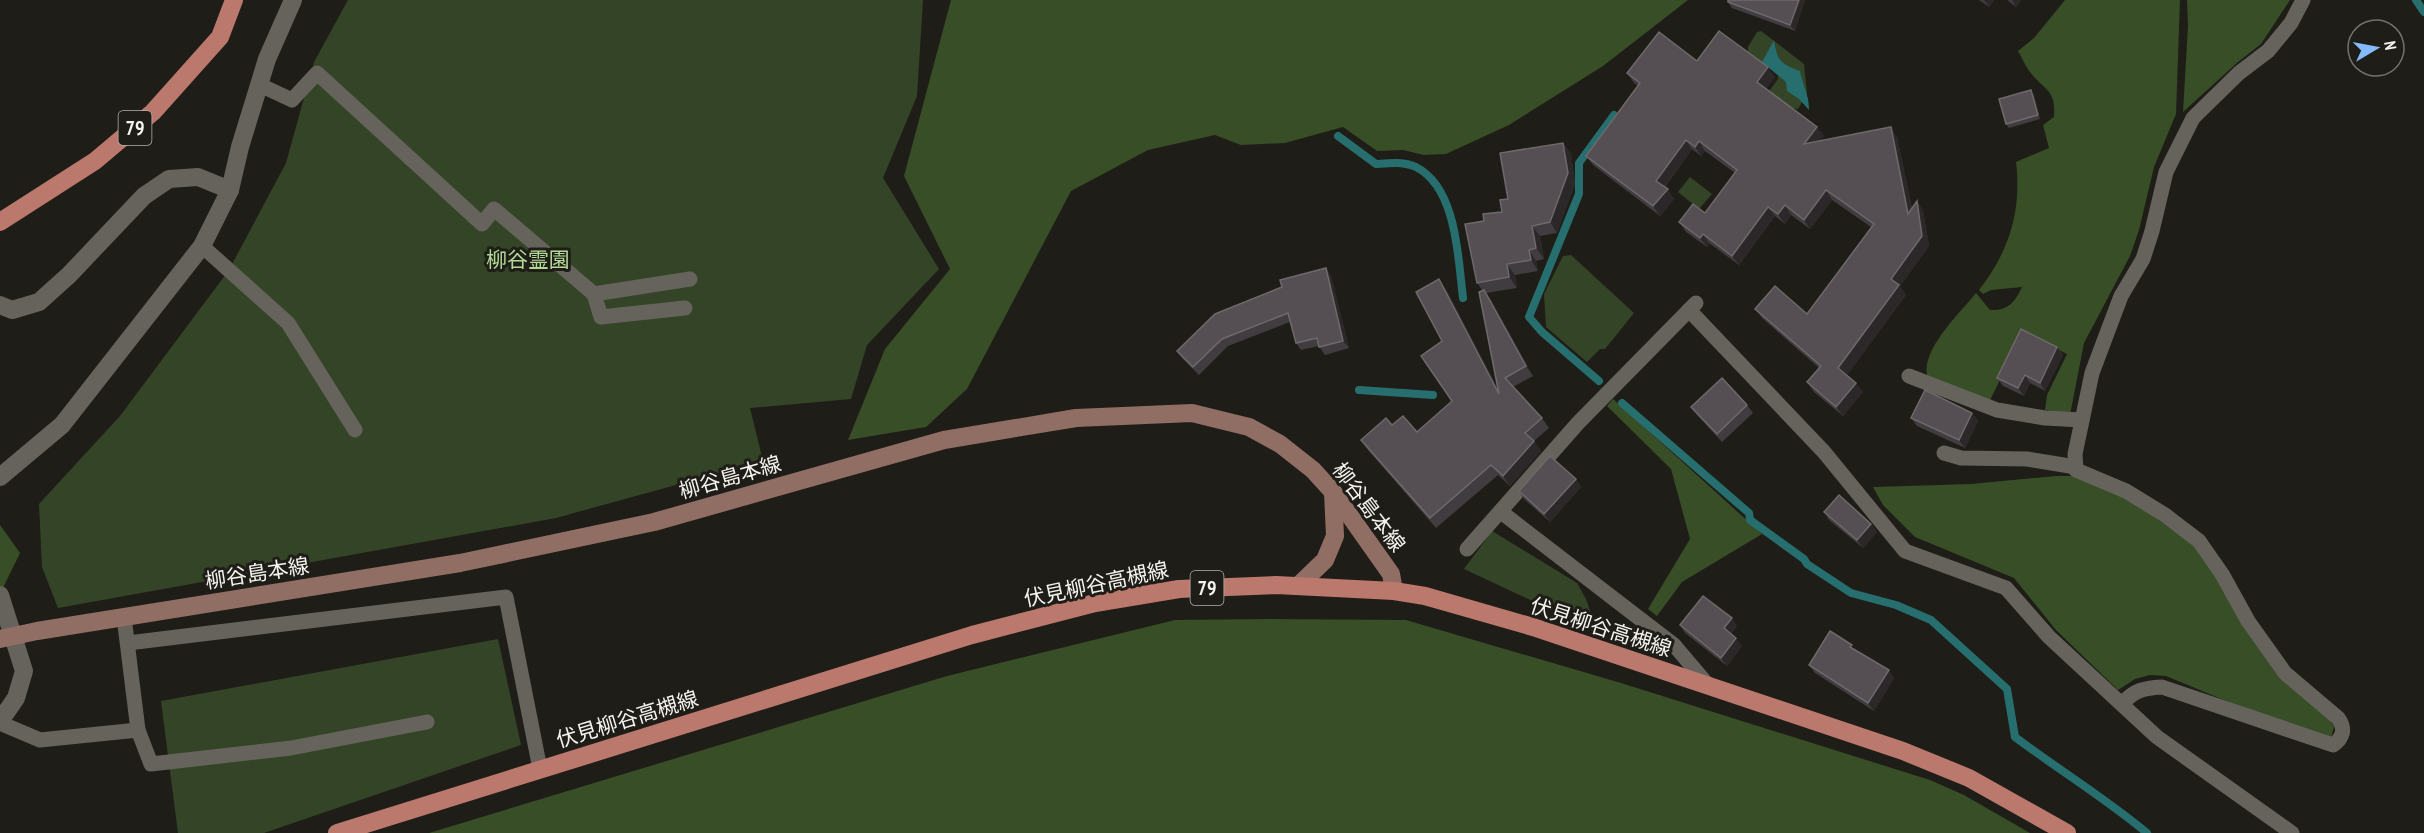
<svg xmlns="http://www.w3.org/2000/svg" width="2424" height="833" viewBox="0 0 2424 833" font-family="'PT Sans Narrow','Noto Sans JP',sans-serif">
  <style>
    .green { fill: #344527 }
    .forest { fill: #374e26 }
    .water { fill: #276e6f }
    .lines { fill: none; stroke-linecap: round; stroke-linejoin: round }
    .stream { stroke: #276e6f; stroke-width: 8 }
    .lane { stroke: #66635c; stroke-width: 15 }
    .street { stroke: #66635c; stroke-width: 18 }
    .secondary { stroke: #916e64; stroke-width: 18 }
    .primary { stroke: #bb786c; stroke-width: 18 }
    .wall { fill: #413c40 }
    .shaded-wall { fill: #2c2728 }
    .building { fill: #554f53; stroke: #6e696b; stroke-width: 1.5 }
    .labels { text-anchor: middle; dominant-baseline: central; stroke-width: 6; stroke-linejoin: round; paint-order: stroke }
    .shield { fill: #1f1d17; stroke: #b4b3ae; stroke-width: 1.5 }
    .shield-label { font-size: 20px; font-weight: bold; fill: #f4f3ef }
    .park-label { font-size: 21px; fill: #b1d996; stroke: #1f1d17 }
    .street-label { font-size: 21px; fill: #f4f3ef; stroke: #1f1d17 }
  </style>
  <rect width="100%" height="100%" fill="#1f1d17"/>
  <g class="green">
    <path d="M348,0H923L917,96L883,178L939,269L867,345L851,399L750,408L763,461L556,518L58,608L42,567L39,504L120,416L229,270L286,163L314,62Z"/>
    <path d="M1761,31L1804,64L1807,93L1798,109L1759,105L1778,79V75L1748,52V47L1757,32Z"/>
    <path d="M1690,177L1712,194L1699,209L1678,192Z"/>
    <path d="M1571,255L1634,313L1605,349H1600L1587,362L1546,327L1544,294L1563,256Z"/>
    <path d="M1492,531L1577,583L1586,599L1595,625L1558,613L1464,569Z"/>
    <path d="M498,639L521,745L264,833H178L161,701Z"/>
  </g>
  <g class="forest">
    <path d="M951,0H1688L1603,66L1509,125L1446,154L1424,155L1403,150L1377,151L1343,127L1285,143L1241,145L1215,135L1148,150L1071,191L967,389L926,427L848,440L885,349L950,269L904,176Z"/>
    <path d="M2065,0H2180L2176,114L2154,167L2139,230L2130,256L2084,343L2070,415L2045,410L2047,395L2067,354L2024,332L1990,400L1928,378C1918,352 1962,311 1976,293L1990,310C2008,311 2015,302 2022,287L1991,290L1983,294L1979,290C2009,252 2022,210 2016,162L2049,148L2043,125L2054,117C2056,89 2045,91 2030,72C2025,66 2022,57 2018,51L2034,38Z"/>
    <path d="M2187,0H2290L2261,44L2238,62L2183,112L2188,26Z"/>
    <path d="M1613,399L1762,534L1682,582L1657,616L1648,609L1690,539L1671,469L1607,406Z"/>
    <path d="M2056,476H2072L2124,495L2194,545L2330,720L2334,727L2331,738L2248,710L2166,676L2150,675L2135,679L2118,690L2056,630L2014,578L1915,537L1883,505L1873,487L1971,484Z"/>
    <path d="M0,525L20,553L0,594Z"/>
    <path d="M1267,619L1406,620L1621,683L1930,780L1964,795L2030,833H429L947,676L1175,620Z"/>
  </g>
  <path class="water" d="M1774,40C1777,60 1780,64 1800,71C1803,87 1809,93 1809,110L1799,99L1787,91L1786,82L1762,62Z"/>
  <g class="lines">
    <g class="stream">
      <path d="M2416,0L2424,12"/>
      <path d="M1338,136L1376,164C1389,163 1403,161 1416,167C1457,188 1458,258 1463,298"/>
      <path d="M1599,381L1542,332L1529,317L1579,194V163L1614,115"/>
      <path d="M1359,390L1433,395"/>
      <path d="M1622,403L1749,513L1750,520L1804,559L1807,564L1851,593L1896,605L1931,620L2007,689L2015,737C2059,770 2105,798 2147,833"/>
    </g>
    <g class="lane">
      <path d="M260,85L292,100L317,73L482,224L494,209L594,294L690,279"/>
      <path d="M202,246L288,323L355,430"/>
      <path d="M594,294L601,317L685,308"/>
      <path d="M1689,310L1824,452L1905,551L2006,588L2049,637L2157,737L2292,833"/>
      <path d="M1909,376L1997,410L2045,418L2082,420"/>
      <path d="M1944,453L1961,458L2027,459L2076,467"/>
      <path d="M1505,515L1674,645L1708,685"/>
      <path d="M1467,549L1578,423L1696,303"/>
      <path d="M124,617L138,730"/>
      <path d="M128,643L506,597L540,769"/>
      <path d="M2122,704C2134,690 2144,688 2162,687L2333,745C2343,738 2346,729 2338,718L2285,673L2248,621L2222,574L2199,541L2165,515L2126,491L2076,470L2075,454L2092,373L2121,296L2143,259L2152,231L2166,172L2193,118L2239,73L2268,51L2291,23L2303,0"/>
      <path d="M0,723L40,740L138,730L151,764L291,748L427,722"/>
    </g>
    <g class="street">
      <path d="M0,305L12,310L39,302L69,275L144,196L169,179L198,177L230,190"/>
      <path d="M0,477L62,425L202,246L230,190L240,147L267,59L293,0"/>
      <path d="M0,595L24,671L16,698L0,721"/>
    </g>
    <g class="secondary">
      <path d="M1298,586L1325,560L1335,536L1333,492"/>
      <path d="M0,639L37,631L460,563L654,522L944,440L1076,418L1192,413L1249,427L1280,444L1313,470L1333,492L1391,574L1394,591"/>
    </g>
    <g class="primary">
      <path d="M0,222L95,161L153,112L220,37L234,0"/>
      <path d="M337,833L972,635L1095,603L1179,589L1276,585L1394,591L1425,596L1533,627L1903,751L1969,778L2067,833"/>
    </g>
  </g>
  <g class="wall">
    <path d="M1805,0L1795,31L1732,8L1728,2Z"/>
    <path d="M1979,0H1994L1989,7Z"/>
    <path d="M2007,0H2021L2016,7Z"/>
    <path d="M1697,61L1775,77L1766,89L1824,136L1820,141L1897,137L1912,208L1917,201L1923,211L1929,246L1900,286L1906,295L1847,375L1863,392L1843,416L1814,392L1807,382L1819,368L1762,318L1755,309L1807,314L1871,227L1832,200L1810,229L1791,215L1785,224L1775,216L1739,265L1709,243L1707,247L1686,232L1679,222L1705,213L1735,173L1705,151L1701,156L1692,149L1665,187L1674,199L1660,216L1593,165L1586,156L1638,86L1634,83L1627,73Z"/>
    <path d="M2034,94L2040,119L2009,128L2006,124Z"/>
    <path d="M1563,143L1571,154L1575,184L1557,233L1540,236L1544,259L1536,261L1538,271L1515,275L1517,288L1486,293L1491,300L1533,376L1513,387L1542,418L1549,428L1534,441L1541,451L1510,486L1498,475L1436,528L1368,450L1361,440L1392,425L1417,432L1452,401L1442,341L1446,289L1498,389L1483,291L1477,283L1484,221L1502,212L1508,199Z"/>
    <path d="M1326,268L1331,276L1349,348L1325,355L1319,346L1301,350L1296,343L1290,322L1228,346L1199,375L1182,358L1177,351L1282,287Z"/>
    <path d="M2057,347L2063,355L2045,391L2030,383L2024,396L2003,386L1997,378Z"/>
    <path d="M1747,405L1753,413L1722,442L1697,415L1691,407Z"/>
    <path d="M1972,413L1978,421L1965,448L1917,426L1911,418Z"/>
    <path d="M1576,479L1581,487L1550,522L1524,499L1519,491Z"/>
    <path d="M1824,512L1871,524L1877,532L1863,548L1829,520Z"/>
    <path d="M1680,625L1737,626L1731,634L1742,646L1727,666L1685,633Z"/>
    <path d="M1856,651L1894,678L1874,711L1815,673L1809,665Z"/>
  </g>
  <g class="shaded-wall">
    <path d="M1799,0H1805L1795,31L1790,25Z"/>
    <path d="M1984,0H1994L1989,7Z"/>
    <path d="M2012,0H2021L2016,7Z"/>
    <path d="M1768,67L1775,77L1764,92L1757,82Z"/>
    <path d="M2031,90L2034,94L2040,119L2038,115Z"/>
    <path d="M1817,127L1824,136L1811,153L1804,144Z"/>
    <path d="M1891,127L1897,137L1915,223L1908,214Z"/>
    <path d="M1686,140L1692,149L1662,190L1656,181Z"/>
    <path d="M1699,141L1705,151L1701,156L1695,147Z"/>
    <path d="M1563,143L1571,154L1575,184L1557,233L1550,222Z"/>
    <path d="M1668,189L1674,199L1660,216L1653,206Z"/>
    <path d="M1826,190L1832,200L1810,229L1804,220Z"/>
    <path d="M1917,201L1923,211L1929,246L1900,286L1906,295L1845,378L1838,368Z"/>
    <path d="M1785,205L1791,215L1785,224L1778,214Z"/>
    <path d="M1768,207L1775,216L1739,265L1732,256Z"/>
    <path d="M1532,226L1540,236L1544,259L1536,248Z"/>
    <path d="M1703,234L1709,243L1707,247L1700,238Z"/>
    <path d="M1529,250L1536,261L1538,271L1531,260Z"/>
    <path d="M1507,264L1515,275L1517,288L1509,277Z"/>
    <path d="M1326,268L1331,276L1349,348L1343,341Z"/>
    <path d="M1439,279L1446,289L1506,404L1499,394Z"/>
    <path d="M1484,290L1491,300L1533,376L1526,366Z"/>
    <path d="M2057,347L2063,355L2045,391L2040,383Z"/>
    <path d="M2025,375L2030,383L2024,396L2018,388Z"/>
    <path d="M1856,383L1863,392L1843,416L1836,407Z"/>
    <path d="M1972,413L1978,421L1965,448L1959,440Z"/>
    <path d="M1534,441L1541,451L1510,486L1503,476Z"/>
    <path d="M1576,479L1581,487L1550,522L1544,514Z"/>
    <path d="M1871,524L1877,532L1863,548L1857,540Z"/>
    <path d="M1732,618L1737,626L1729,636L1724,628Z"/>
    <path d="M1736,638L1742,646L1727,666L1721,658Z"/>
    <path d="M1889,670L1894,678L1874,711L1868,703Z"/>
  </g>
  <g class="building">
    <path d="M1728,0H1799L1790,25L1728,2Z"/>
    <path d="M1719,31L1768,67L1757,82L1817,127L1804,144L1891,127L1908,214L1917,201L1922,236L1891,279L1899,285L1838,368L1856,383L1836,407L1807,382L1821,366L1755,309L1775,286L1807,314L1874,224L1826,190L1804,220L1785,205L1778,214L1768,207L1732,256L1703,234L1700,238L1679,222L1693,204L1705,213L1737,170L1699,141L1695,147L1686,140L1656,181L1668,189L1653,206L1586,156L1640,83L1627,73L1659,32L1697,61Z"/>
    <path d="M2031,90L2038,115L2006,124L1999,99Z"/>
    <path d="M1563,143L1568,173L1550,222L1532,226L1536,248L1529,250L1531,260L1507,264L1509,277L1477,283L1465,224L1484,221L1483,214L1502,212L1500,200L1508,199L1500,153Z"/>
    <path d="M1326,268L1343,341L1319,347L1317,338L1296,343L1288,313L1222,339L1193,367L1177,351L1215,314L1282,287L1280,280Z"/>
    <path d="M1439,279L1499,394L1479,292L1484,290L1526,366L1505,378L1542,418L1525,433L1534,441L1503,476L1491,465L1430,518L1361,440L1386,418L1392,425L1403,416L1417,432L1452,401L1421,356L1442,341L1416,292Z"/>
    <path d="M2021,329L2057,347L2040,383L2025,375L2018,388L1997,378Z"/>
    <path d="M1722,378L1747,405L1717,434L1691,407Z"/>
    <path d="M1925,390L1972,413L1959,440L1911,418Z"/>
    <path d="M1550,456L1576,479L1544,514L1519,491Z"/>
    <path d="M1839,495L1871,524L1857,540L1824,512Z"/>
    <path d="M1703,596L1732,618L1724,628L1736,638L1721,658L1680,625Z"/>
    <path d="M1830,631L1852,645L1850,647L1889,670L1868,703L1809,665Z"/>
  </g>
  <g class="labels">
    <g class="shield">
      <rect x="118.5" y="111" width="33" height="34" rx="4.5"/>
      <rect x="1190.5" y="571" width="33" height="34" rx="4.5"/>
    </g>
    <g class="shield-label">
      <text x="135" y="128">79</text>
      <text x="1207" y="588">79</text>
    </g>
    <g class="park-label">
      <text x="528" y="259">柳谷霊園</text>
    </g>
    <g class="street-label">
      <text transform="translate(730 477) rotate(-16)">柳谷島本線</text>
      <text transform="translate(1369 507) rotate(53)">柳谷島本線</text>
      <text transform="translate(257 573) rotate(-9)">柳谷島本線</text>
      <text transform="translate(1096 584) rotate(-12)">伏見柳谷高槻線</text>
      <text transform="translate(1601 627) rotate(18)">伏見柳谷高槻線</text>
      <text transform="translate(627 719) rotate(-17)">伏見柳谷高槻線</text>
    </g>
  </g>
  <g transform="translate(2376 48) rotate(80)"><circle r="28" fill="#1f1d17" stroke="#74736d" stroke-width="1.5"/>
  <path d="M0-4.5L10 22L0 15L-10 22Z" fill="#86bbfb"/>
  <text y="-9" font-size="16" font-weight="bold" text-anchor="middle" fill="#f4f3ef">N</text>
  </g>
</svg>
